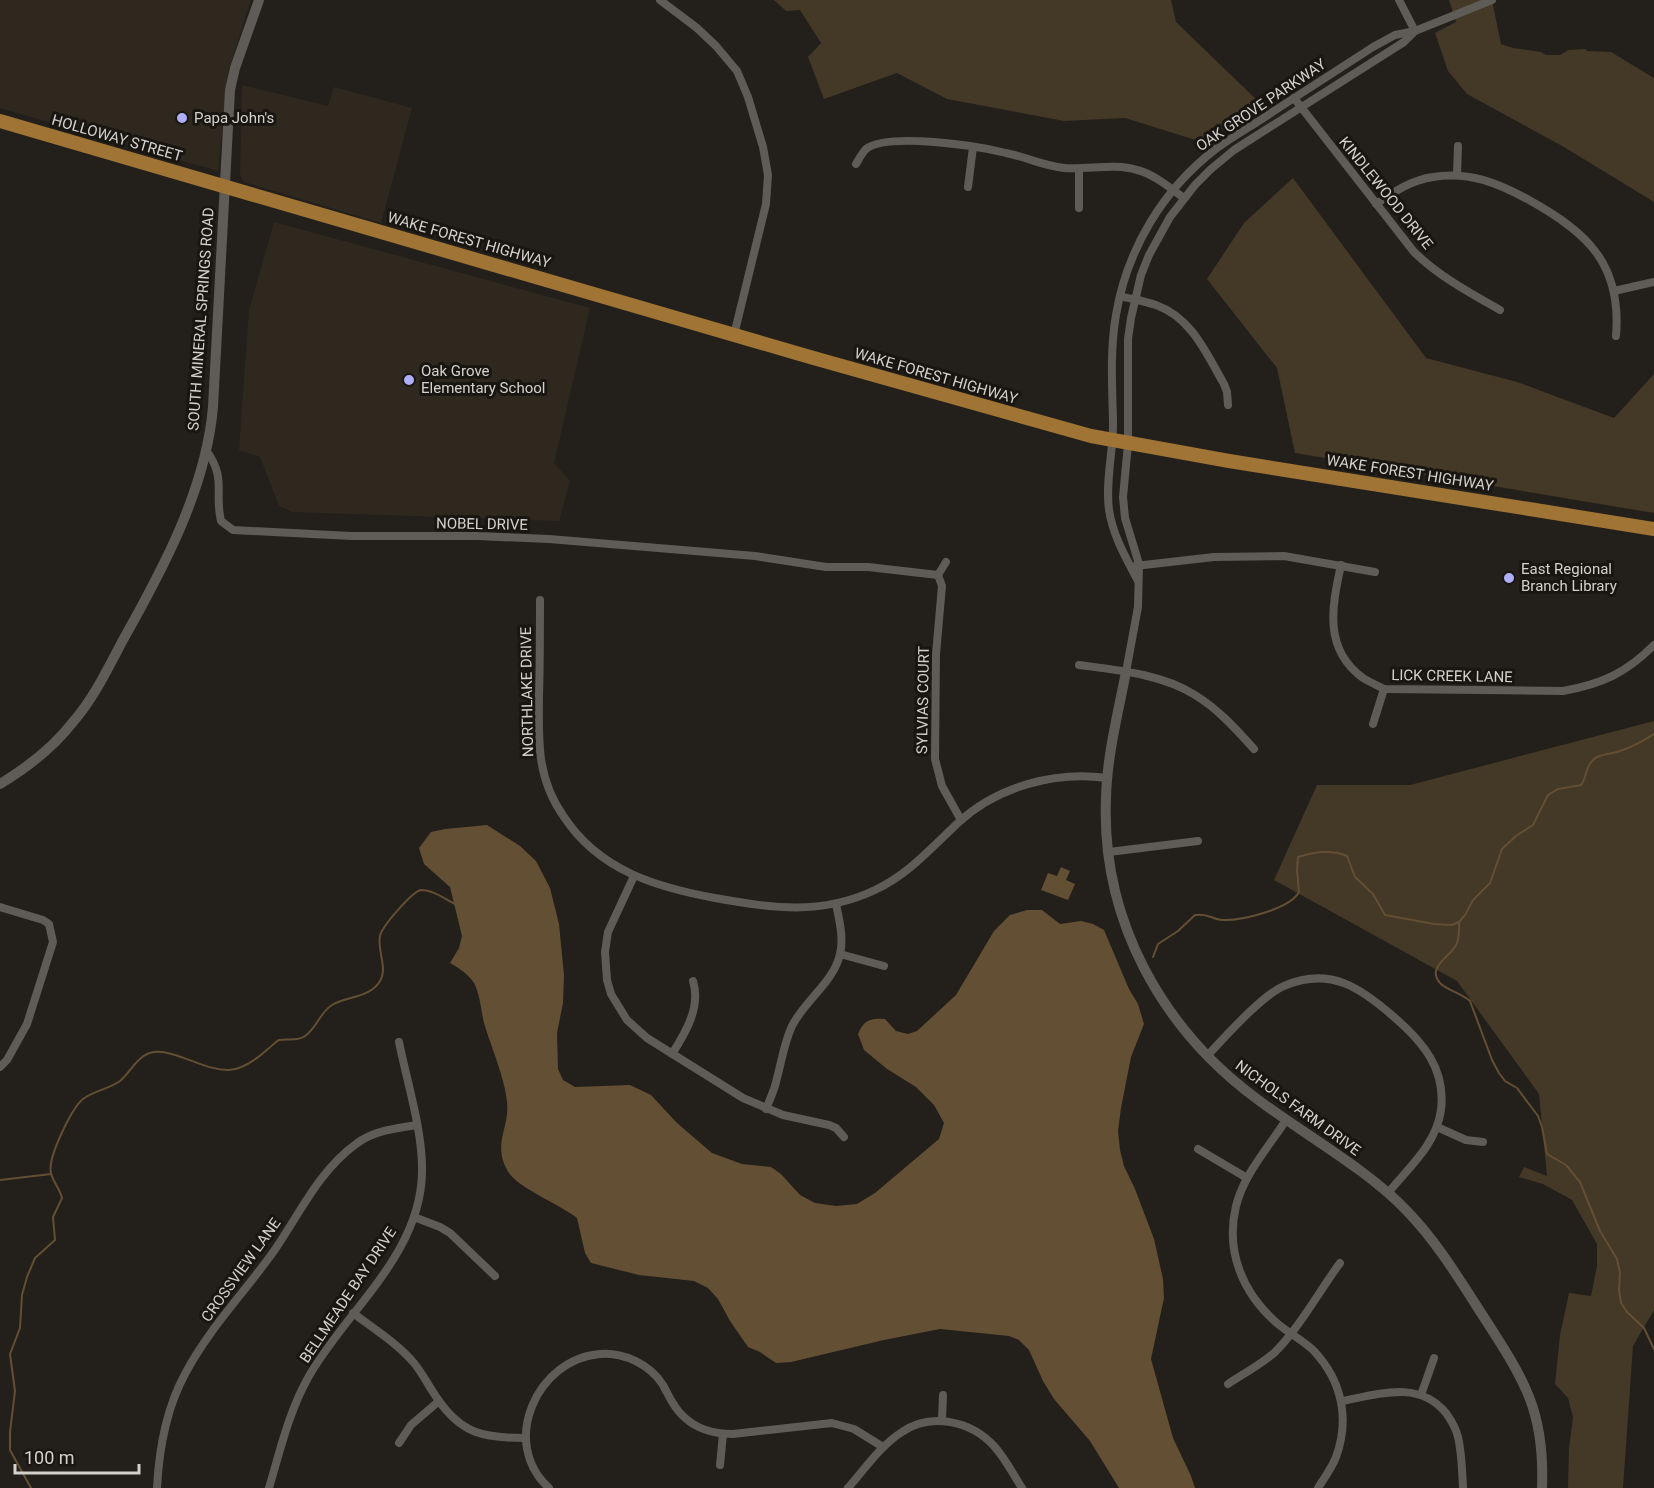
<svg xmlns="http://www.w3.org/2000/svg" width="1654" height="1488" viewBox="0 0 1654 1488" font-family="Roboto,sans-serif">
  <style>
    .built { fill: #2f281f }
    .green { fill: #443827 }
    .water { fill: #634f33 }
    .lines { fill: none; stroke-linecap: round; stroke-linejoin: round }
    .stream { stroke: #634f33; stroke-width: 2 }
    .minor { stroke: #5f5b57; stroke-width: 8 }
    .tertiary { stroke: #5f5b57; stroke-width: 10 }
    .trunk { stroke: #9f7434; stroke-width: 14 }
    .poi-dot { fill: #afaefa; stroke: #191612; stroke-width: 2 }
    .labels { text-anchor: middle; dominant-baseline: central; stroke-width: 6; stroke-linejoin: round; paint-order: stroke }
    .street-label { font-size: 15px; fill: #d3d1ce; stroke: #191612 }
    .poi-label { font-size: 15px; fill: #d3d1ce; stroke: #191612; text-anchor: start }
  </style>
  <rect width="100%" height="100%" fill="#231f1b"/>
  <g class="built">
    <path d="M0,0H251L228,72L218,171L0,108Z"/>
    <path d="M242,85L328,106L334,87L412,108L381,223L244,182L240,175Z"/>
    <path d="M274,222L590,308L554,463L570,481L559,521L292,512L279,506L260,457L239,450L249,310Z"/>
  </g>
  <g class="green">
    <path d="M774,0H1171L1176,22L1261,104L1202,142L1125,118L1064,121L947,99L897,73L824,99L808,57L821,43L800,10L786,11Z"/>
    <path d="M1449,0H1492L1501,44L1513,48L1541,52L1546,55H1560L1568,50L1586,49L1587,51L1611,52L1654,78V202L1564,147L1467,94L1448,71L1435,33L1456,22Z"/>
    <path d="M1293,178L1426,358L1517,382L1614,418L1654,374V513L1295,453L1277,368L1207,279L1244,223Z"/>
    <path d="M1654,721V1310L1633,1346L1623,1488H1568L1569,1448L1573,1417L1568,1398L1555,1384L1560,1335L1569,1293L1591,1296L1597,1266V1244L1572,1200L1543,1184L1519,1177L1524,1167L1547,1176L1539,1094L1457,981L1274,880L1317,785H1410Z"/>
  </g>
  <g class="water">
    <path d="M487,825L520,846L536,861L550,888L559,924L564,975L563,1003L557,1033L558,1069L563,1080L575,1087L630,1085L651,1095L677,1123L712,1153L742,1164L771,1167L781,1174L800,1195L815,1203L836,1206L857,1204L875,1193L939,1139L944,1123L934,1105L916,1087L887,1069L864,1050L858,1034C864,1020 870,1018 885,1019L896,1031L908,1034L917,1031L956,995L994,931L1010,915L1027,910H1042L1060,924L1081,921L1093,924L1104,930L1129,989L1138,1004L1144,1024L1131,1057L1121,1108L1118,1131L1120,1150L1124,1166L1135,1189L1154,1239L1163,1279L1164,1298L1151,1359L1173,1438L1191,1476L1195,1488H1119L1090,1441L1054,1399L1043,1381L1029,1350L1019,1340L1009,1336L940,1329L884,1340L791,1362L776,1363L760,1352L748,1347L730,1321L718,1299L708,1288L694,1281L639,1275L591,1263L585,1253L577,1218C561,1205 520,1189 509,1173C491,1144 510,1129 507,1102C505,1078 491,1047 484,1023C481,1011 480,994 474,983C468,974 459,968 450,963L459,948L462,936L450,887L424,864L419,848L431,832L445,829Z"/>
    <path d="M1061,867L1070,871L1066,880L1075,884L1068,900L1041,890L1048,873L1057,876Z"/>
  </g>
  <g class="lines">
    <g class="stream">
      <path d="M1459,922C1459,929 1460,938 1456,945C1450,957 1425,968 1441,984C1449,991 1461,993 1470,1001L1492,1060L1499,1073L1505,1081L1517,1088L1538,1116L1542,1127L1547,1154L1566,1165L1580,1182L1600,1231L1617,1259L1620,1273L1619,1290L1621,1303L1627,1312L1644,1328L1654,1349"/>
      <path d="M1153,957L1158,944L1178,931L1195,915C1209,913 1211,919 1222,920C1241,921 1290,909 1299,892L1297,870L1298,857C1315,852 1331,849 1347,856L1355,877L1373,894L1385,915L1434,924L1452,925L1459,922L1465,915L1473,900L1490,883L1502,849L1516,836L1533,825L1548,795L1558,789L1581,785C1587,778 1585,767 1593,760C1600,753 1610,755 1620,751C1632,747 1643,741 1654,734"/>
      <path d="M0,1180L51,1174"/>
      <path d="M31,1488L10,1450V1432L15,1391L10,1354L20,1328L22,1295L27,1277L35,1258L55,1240L53,1217L62,1198C60,1189 53,1182 51,1173C47,1158 72,1108 83,1099C93,1091 109,1089 120,1081C131,1072 138,1054 154,1052C177,1050 205,1071 229,1070C243,1069 258,1058 268,1049C272,1046 275,1042 279,1040C288,1038 297,1042 305,1036C317,1028 320,1012 332,1005C347,996 370,998 380,981C388,968 377,951 380,936C382,926 413,891 421,890C433,890 445,899 455,904"/>
    </g>
    <g class="minor">
      <path d="M660,0L697,28L716,46L737,71L748,97L763,147L768,175L766,204L734,335"/>
      <path d="M1399,0L1415,31"/>
      <path d="M1294,98L1414,252C1440,277 1470,293 1500,310"/>
      <path d="M856,164C859,159 862,153 866,149C888,132 979,146 1006,153C1026,157 1044,166 1064,168C1088,170 1114,163 1137,170C1154,174 1170,188 1184,198"/>
      <path d="M1457,175L1458,146"/>
      <path d="M968,187L973,147"/>
      <path d="M1376,204C1394,192 1411,180 1433,177C1469,171 1498,183 1529,200C1587,232 1622,264 1616,336"/>
      <path d="M1079,208V169"/>
      <path d="M1614,291L1654,282"/>
      <path d="M1120,296C1131,299 1144,301 1156,305C1192,318 1206,353 1224,384L1227,392L1228,405"/>
      <path d="M206,450C227,479 214,492 221,521L233,530L351,536H477L549,539L755,556L826,567H868L938,575L942,586L936,654L935,759L942,786L961,820"/>
      <path d="M1341,565C1332,606 1323,649 1363,678C1369,682 1377,685 1384,689L1563,691C1602,684 1626,673 1654,645"/>
      <path d="M1135,566L1214,557L1284,556L1375,572"/>
      <path d="M938,575L946,562"/>
      <path d="M1138,581C1126,558 1113,536 1109,510C1105,480 1114,449 1113,419C1112,385 1110,349 1116,315C1127,249 1163,189 1217,148C1235,135 1255,124 1274,111C1307,90 1340,68 1373,47L1395,35L1415,31L1492,0"/>
      <path d="M540,600C540,631 540,663 539,695C539,716 538,738 541,759C544,780 552,800 564,817C599,870 655,887 715,898C772,908 820,916 875,890C909,874 932,847 959,822C998,786 1056,771 1107,778"/>
      <path d="M1079,665C1117,670 1162,674 1195,695C1218,709 1236,729 1254,749"/>
      <path d="M1126,672L1138,607L1139,564L1125,518L1123,497L1128,444V339L1131,318L1141,275L1149,255L1170,217L1195,185L1211,169L1234,150L1404,42L1414,32"/>
      <path d="M1373,724L1384,689"/>
      <path d="M1109,852L1198,841"/>
      <path d="M634,876L608,932L605,952L607,980L611,994L627,1020L647,1038L743,1098L783,1115L829,1125L836,1128L844,1137"/>
      <path d="M0,907L43,920L49,924L53,942L27,1024L7,1060L0,1067"/>
      <path d="M840,954L884,966"/>
      <path d="M672,1054C686,1032 701,1007 693,981"/>
      <path d="M1207,1056C1224,1038 1262,995 1284,986C1330,966 1361,988 1394,1017C1423,1042 1446,1069 1441,1110C1436,1145 1409,1167 1388,1193"/>
      <path d="M766,1109C770,1099 775,1089 777,1078C782,1060 784,1043 792,1026C805,1000 834,982 840,954C844,938 839,919 836,904"/>
      <path d="M1286,1120C1268,1148 1244,1174 1236,1206C1225,1252 1243,1294 1278,1324C1290,1334 1304,1341 1314,1351C1342,1381 1350,1419 1336,1457C1332,1468 1324,1478 1318,1488"/>
      <path d="M1437,1127L1466,1140L1483,1142"/>
      <path d="M1198,1149L1247,1178"/>
      <path d="M414,1217L440,1227L450,1233L495,1276"/>
      <path d="M353,1313C374,1329 397,1343 414,1363C423,1374 429,1387 437,1398C461,1434 484,1438 525,1438"/>
      <path d="M1228,1384C1243,1374 1260,1365 1274,1353C1298,1330 1320,1290 1340,1263"/>
      <path d="M1421,1395L1434,1358"/>
      <path d="M1343,1401C1378,1394 1419,1380 1446,1413C1451,1420 1456,1428 1458,1437C1462,1454 1462,1471 1463,1488"/>
      <path d="M942,1420L943,1395"/>
      <path d="M399,1443L411,1425L439,1401"/>
      <path d="M720,1465L723,1434"/>
      <path d="M157,1488C159,1449 166,1409 185,1374C209,1328 247,1290 276,1248C301,1211 320,1170 356,1144C373,1131 396,1128 417,1125"/>
      <path d="M269,1488C280,1451 289,1411 309,1376C347,1310 421,1254 422,1172C423,1132 407,1082 399,1042"/>
      <path d="M549,1488C499,1443 537,1359 600,1354C623,1352 650,1364 663,1385C669,1396 673,1407 683,1416C696,1429 715,1434 733,1434L832,1423L854,1429L883,1447"/>
      <path d="M848,1488C865,1469 880,1446 902,1432C931,1412 971,1421 994,1446C1005,1458 1013,1474 1022,1488"/>
    </g>
    <g class="tertiary">
      <path d="M1126,672C1118,713 1107,756 1106,798C1101,919 1161,1028 1257,1099C1305,1135 1367,1169 1407,1211C1438,1243 1461,1282 1485,1319C1525,1381 1545,1412 1542,1488"/>
      <path d="M0,784C28,767 53,748 73,722C94,698 108,668 123,640C163,569 206,489 213,407L230,90L235,68L259,0"/>
    </g>
    <path class="trunk" d="M0,121L810,357L1091,436L1229,461L1654,529"/>
  </g>
  <g class="poi-dot">
    <circle cx="182" cy="118" r="6"/>
    <circle cx="409" cy="380" r="6"/>
    <circle cx="1509" cy="578" r="6"/>
  </g>
  <g class="labels">
    <g class="street-label">
      <text transform="translate(1261 105) rotate(-34)">OAK GROVE PARKWAY</text>
      <text transform="translate(117 138) rotate(16)">HOLLOWAY STREET</text>
      <text transform="translate(1386 193) rotate(51)">KINDLEWOOD DRIVE</text>
      <text transform="translate(469 240) rotate(16)">WAKE FOREST HIGHWAY</text>
      <text transform="translate(201 319) rotate(-86)">SOUTH MINERAL SPRINGS ROAD</text>
      <text transform="translate(936 376) rotate(16)">WAKE FOREST HIGHWAY</text>
      <text transform="translate(1410 473) rotate(9)">WAKE FOREST HIGHWAY</text>
      <text transform="translate(482 524) rotate(1)">NOBEL DRIVE</text>
      <text transform="translate(1452 676) rotate(1)">LICK CREEK LANE</text>
      <text transform="translate(527 692) rotate(-91)">NORTHLAKE DRIVE</text>
      <text transform="translate(923 700) rotate(-89)">SYLVIAS COURT</text>
      <text transform="translate(1298 1108) rotate(36)">NICHOLS FARM DRIVE</text>
      <text transform="translate(241 1270) rotate(-54)">CROSSVIEW LANE</text>
      <text transform="translate(348 1295) rotate(-56)">BELLMEADE BAY DRIVE</text>
    </g>
    <g class="poi-label">
      <text x="194" y="118">Papa John's</text>
      <text x="421" y="371">Oak Grove<tspan x="421" dy="17">Elementary School</tspan></text>
      <text x="1521" y="569">East Regional<tspan x="1521" dy="17">Branch Library</tspan></text>
    </g>
  </g>
  <path d="M15 1464v9h124v-9" fill="none" stroke="#d3d1ce" stroke-width="3"/>
  <text x="24" y="1464" font-size="18" fill="#d3d1ce" stroke="#191612" stroke-width="4.5" paint-order="stroke">100 m</text>
</svg>
